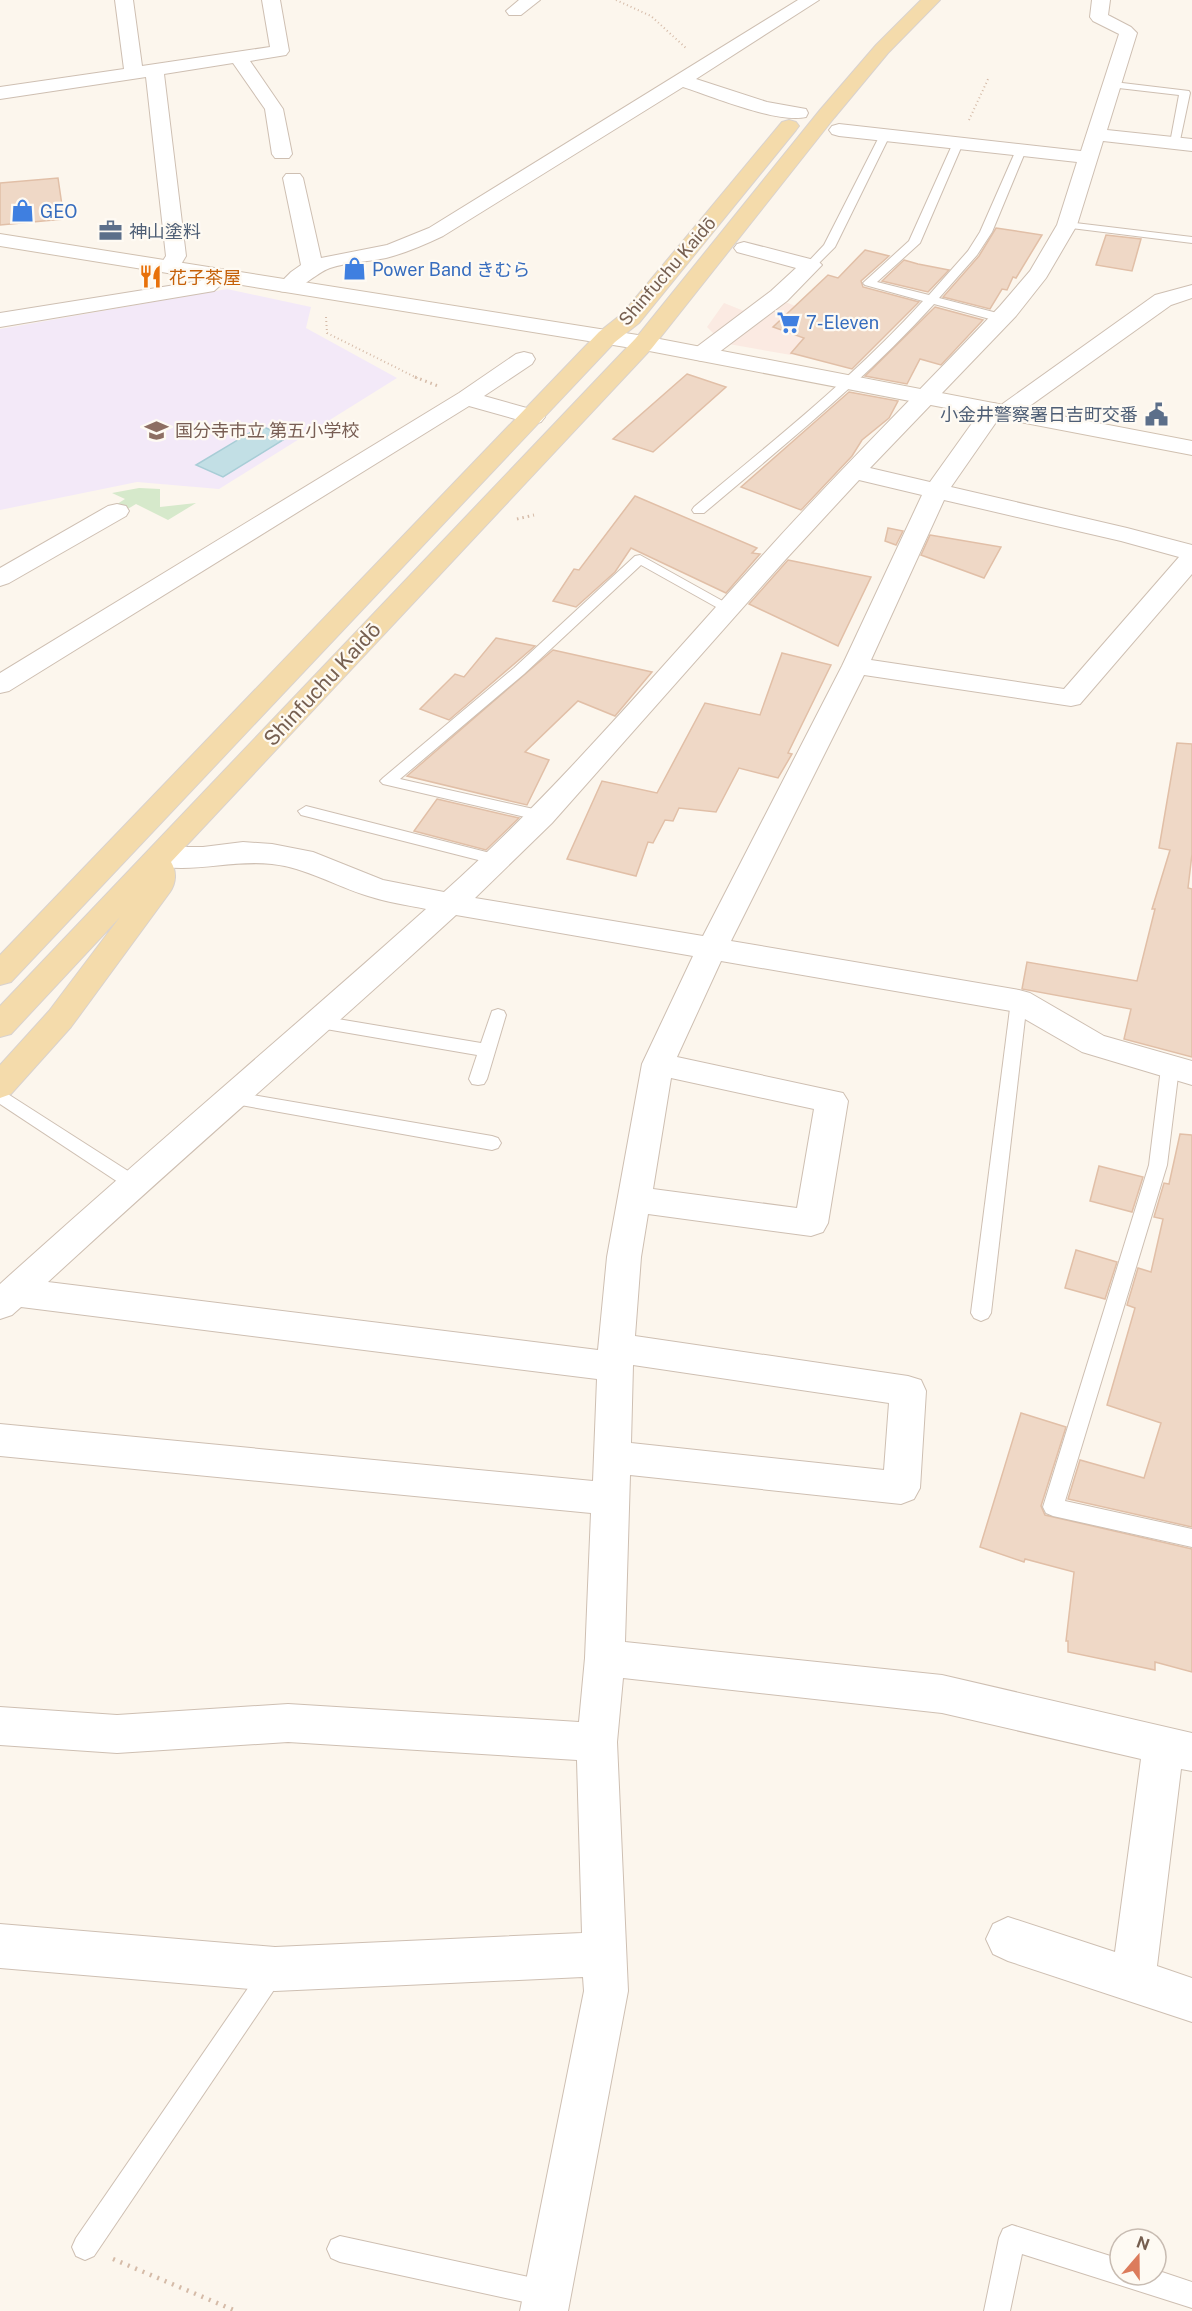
<svg xmlns="http://www.w3.org/2000/svg" width="1192" height="2311" viewBox="0 0 1192 2311" font-family="'Public Sans','Noto Sans JP',sans-serif">
  <style>
    .commercial { fill: #fbeae2 }
    .education { fill: #f3e9f8 }
    .green { fill: #d6e9cb }
    .water { fill: #c2dfe5; stroke: #a8cdd6; stroke-width: 1.5 }
    .building { fill: #efd8c6; stroke: #e1bfa7; stroke-width: 1.5 }
    .lines { fill: none; stroke-linecap: round; stroke-linejoin: round }
    .lane-casing { stroke: #cebfb2; stroke-width: 2 }
    .street-casing { stroke: #cebfb2; stroke-width: 2 }
    .secondary-casing { stroke: #d0c0b0; stroke-width: 2 }
    .primary-casing { stroke: #d9d2ce; stroke-width: 2 }
    .path-far2 { stroke: #d5bba8; stroke-width: 2; stroke-dasharray: 1 3; stroke-linecap: butt }
    .path-far1 { stroke: #d5bba8; stroke-width: 3; stroke-dasharray: 1.5 4; stroke-linecap: butt }
    .path { stroke: #d5bba8; stroke-width: 4.5; stroke-dasharray: 2 6; stroke-linecap: butt }
    .lane { fill: #fff; fill-rule: evenodd }
    .street { fill: #fff; fill-rule: evenodd }
    .secondary { fill: #fff; fill-rule: evenodd }
    .primary { fill: #f4dbab; fill-rule: evenodd }
    .labels { text-anchor: middle; dominant-baseline: central; stroke-width: 4.5; stroke-linejoin: round; paint-order: stroke }
    .far-shop-label { font-size: 18px; fill: #366cbe; stroke: #fefaf3; text-anchor: start }
    .far-service-label { font-size: 18px; fill: #4e5e75; stroke: #fefaf3; text-anchor: start }
    .far-street-label { font-size: 18px; fill: #765f50; stroke: #fefaf3 }
    .far-food-label { font-size: 18px; fill: #c56008; stroke: #fefaf3; text-anchor: start }
    .far-education-label { font-size: 18px; fill: #785e54; stroke: #fefaf3; text-anchor: start }
    .street-label { font-size: 21px; fill: #765f50; stroke: #fefaf3 }
  </style>
  <rect width="100%" height="100%" fill="#fcf6ed"/>
  <path class="commercial" d="M783,301L830,320L791,355L723,343L707,327L724,303L759,317Z"/>
  <path class="education" d="M227,289L311,307L306,328L397,378L219,489L137,482L0,510V329Z"/>
  <path class="green" d="M139,488L160,489V507L196,503L168,520L136,504L121,513L111,508L125,499L112,493Z"/>
  <path class="water" d="M261,426L288,437L223,477L196,465Z"/>
  <g class="building">
    <path d="M58,178L64,219L0,225V183Z"/>
    <path d="M996,228L1042,235L1016,278L1013,277L1007,290L1002,289L990,309L943,297L979,256Z"/>
    <path d="M1106,235L1141,239L1132,271L1096,265Z"/>
    <path d="M865,250L889,256L861,281L863,287L919,302L852,369L791,353L804,338L773,327L828,275L838,278Z"/>
    <path d="M904,260L918,264L949,270L928,292L882,281Z"/>
    <path d="M935,307L983,320L941,365L920,359L907,384L865,376Z"/>
    <path d="M687,374L726,387L653,452L613,439Z"/>
    <path d="M849,392L898,401L889,418L862,440L852,456L803,508L801,510L741,487Z"/>
    <path d="M635,496L757,548L752,553L760,554L726,593L631,548L615,572L576,607L553,601L574,569L579,570Z"/>
    <path d="M888,528L903,531L896,545L885,541Z"/>
    <path d="M930,535L1001,547L984,578L921,555Z"/>
    <path d="M788,560L871,577L838,646L749,604Z"/>
    <path d="M496,638L535,646L449,720L420,709L455,674L464,677Z"/>
    <path d="M553,650L652,672L615,716L578,701L525,752L549,760L527,805L407,776Z"/>
    <path d="M782,653L831,665L788,753L792,754L778,778L739,768L716,812L679,808L673,821L665,820L653,843L648,842L636,876L567,859L602,781L657,793L705,703L760,715Z"/>
    <path d="M1177,743L1192,744V854L1188,888L1192,889V1057L1124,1039L1131,1009L1022,989L1027,962L1137,981L1155,909H1152L1170,850L1159,848Z"/>
    <path d="M437,799L519,818L486,850L414,831Z"/>
    <path d="M1180,1134L1192,1135V1527L1068,1499L1080,1460L1144,1478L1161,1423L1107,1405L1135,1308L1127,1305L1138,1268L1151,1272L1163,1219L1154,1217L1164,1183L1169,1184Z"/>
    <path d="M1099,1166L1143,1177L1132,1212L1090,1201Z"/>
    <path d="M1076,1250L1117,1262L1105,1299L1065,1288Z"/>
    <path d="M1021,1413L1066,1427L1041,1506L1045,1515L1192,1549V1672L1155,1662V1670L1068,1652V1641H1066L1074,1572L1025,1559L1024,1562L980,1547Z"/>
  </g>
  <g class="lines">
    <defs>
      <g id="lane">
        <path d="M1114,82L1189,91L1190,93L1179,145L1175,146L1170,143L1179,95L1110,87V83Z"/>
        <path d="M885,132L890,135L835,247L815,267H807V263L824,245L880,135Z"/>
        <path d="M958,140L963,143L920,243L877,282L929,295L968,251L980,232L1016,150L1017,148H1025L1026,150L992,232L977,255L939,298L1005,315V321L1001,322L934,304C864,381 783,446 704,513H694L692,510L694,507C773,441 854,377 923,301L865,285L863,283L909,241L953,143Z"/>
        <path d="M1067,222L1192,237V243L1063,227V223Z"/>
        <path d="M640,555L737,609L730,613L725,612L641,565L524,674L400,779L547,812L550,816L547,820L542,821L383,784L380,781L383,778L514,668L635,556Z"/>
        <path d="M306,806L498,855L504,856L506,860L504,864L498,865L301,815L298,811Z"/>
        <path d="M1019,995L1025,997L1027,1001L991,1313L988,1318L981,1321L974,1318L971,1313L1011,1001L1013,997Z"/>
        <path d="M498,1009L504,1011L506,1015L487,1079L484,1084L478,1085L472,1084L469,1079L477,1055L320,1028L314,1026L311,1022L314,1018L320,1016L481,1043L492,1011Z"/>
        <path d="M1170,1062L1176,1064L1179,1068L1167,1165L1065,1501L1192,1529V1547L1053,1516L1046,1513L1043,1507L1149,1165L1161,1068L1164,1064Z"/>
        <path d="M0,1089L139,1178L142,1183L139,1188L133,1190L127,1188L0,1104Z"/>
        <path d="M235,1092L492,1136L498,1138L501,1143L498,1148L492,1150L235,1104L229,1103L226,1098L229,1093Z"/>
        <path d="M274,1958L282,1962L286,1970L282,1978L94,2256L85,2260L76,2256L72,2247L76,2238L266,1962Z"/>
        <path d="M1012,2225L1120,2259V2275H1156V2270L1192,2282V2308L1022,2254L1010,2311H984L999,2238L1003,2229Z"/>
        <path d="M340,2236L547,2281L556,2285L560,2294L556,2303L547,2307L340,2262L331,2258L327,2249L331,2240Z"/>
      </g>
      <g id="street">
        <path d="M115,0H133L142,66L270,47L262,0H280L289,51L286,55L250,61L283,109L292,154L289,158H275L272,154L265,109L233,63L164,74L186,256L177,271L170,273L163,271L159,267L166,256L146,77L0,99V87L124,69Z"/>
        <path d="M519,0H540L521,15H509L506,11Z"/>
        <path d="M798,0H819L696,79L767,102L806,109L808,113L806,117C778,124 711,96 683,87L443,236C424,245 406,253 386,258C367,262 348,262 330,268C313,274 298,295 280,291L277,286L291,272L301,265L283,178L286,174H300L303,178L321,258L387,245L429,228Z"/>
        <path d="M1092,0H1110L1108,15L1131,27L1137,33L1107,130L1192,139V151L1103,141L1077,225L1046,278L1016,316L870,468L930,482L985,405L993,403L1001,405L1155,295L1192,285V298L1171,305L1013,418H999L951,487L1127,528L1192,545V574L1080,704L1071,706L864,675L731,941L1019,990L1030,993L1104,1036L1192,1061V1085L1082,1052L1011,1011L721,961L677,1057L843,1093L848,1101L828,1223L823,1232L811,1236L648,1214L641,1257L635,1336L908,1376L921,1380L926,1391L920,1488L914,1499L901,1504L630,1475L625,1642L942,1675L1192,1733V1771L1181,1769L1157,1966L1192,1978V2022L1008,1961L993,1954L986,1939L993,1924L1008,1917L1115,1952L1141,1759L942,1713L623,1678L617,1742L628,1991L568,2311H520L584,1991L583,1977L275,1991L0,1968V1924L275,1947L582,1933L577,1760L288,1742L117,1753L0,1745V1707L117,1715L288,1704L579,1722L585,1658L591,1513L0,1456V1424L593,1481L597,1379L21,1307L12,1315L0,1319V1284C140,1157 285,1035 426,909C407,905 386,902 368,896C335,886 307,868 272,864C231,859 189,875 149,864L145,857L149,850L159,847H203L243,842L272,844L313,852L383,880L444,892C559,789 658,670 762,556C839,470 921,390 1000,306L1030,271L1057,225L1077,162L839,136L832,134L829,130L832,126L839,124L1081,151L1119,34L1093,21L1090,17ZM859,480L922,495L842,666L703,936L475,898L552,823L786,559ZM944,500L1121,541L1179,557L1064,689L871,660ZM456,915L693,956L642,1064L607,1257L598,1350L48,1282C182,1158 321,1039 456,915ZM671,1078L814,1109L797,1208L653,1189ZM633,1365L889,1403L884,1470L631,1443Z"/>
        <path d="M744,242L818,261L822,265L787,301L710,359L702,361L694,359L691,354L694,349L771,291L796,268L737,252L734,248L737,244Z"/>
        <path d="M221,269L228,271L232,275L214,291L0,327V313L200,281L214,271Z"/>
        <path d="M524,352L532,354L535,359L532,364L484,396L541,412L545,417L541,422L533,424L469,406L9,691L0,693V673L459,393L516,354Z"/>
        <path d="M117,504L126,506L129,511L126,516L9,583L0,586V568L108,506Z"/>
      </g>
      <path id="secondary" d="M0,234L644,336L1192,441V455L644,350L0,246Z"/>
      <g id="primary">
        <path d="M921,0H940L888,53L834,118L652,348L171,862C177,872 176,883 170,892L71,1027L11,1094L0,1098V1065L49,1011L120,917L11,1034L0,1037V1006L636,338L820,110L876,45Z"/>
        <path d="M789,120L796,122L799,126L796,130L639,323L615,342L11,982L0,985V955L599,332L623,313L782,122Z"/>
      </g>
    </defs>
    <use href="#lane" class="lane-casing"/>
    <use href="#street" class="street-casing"/>
    <use href="#secondary" class="secondary-casing"/>
    <use href="#primary" class="primary-casing"/>
    <g class="path-far2">
      <path d="M616,0L651,16L686,48"/>
      <path d="M969,120L989,77"/>
      <path d="M326,317L327,333L419,379"/>
    </g>
    <g class="path-far1">
      <path d="M415,377L438,386"/>
      <path d="M517,519L534,515"/>
    </g>
    <path class="path" d="M113,2259L236,2311"/>
    <use href="#lane" class="lane"/>
    <use href="#street" class="street"/>
    <use href="#secondary" class="secondary"/>
    <use href="#primary" class="primary"/>
  </g>
  <defs>
    <symbol id="shop-bare" viewBox="-9 -9 18 18"><path d="M-5-2.5h2.3a2.7 3.5 0 0 1 5.4 0H5L5.5 6h-11ZM-1.5-2.5h3a1.5 2.3 0 0 0-3 0Z" fill="#3f7fe0" stroke="#fefaf3" stroke-width="2.5" paint-order="stroke"/></symbol>
    <symbol id="office-bare" viewBox="-9 -9 18 18"><path d="M-6-3h4V-5.5h4V-3h4V5H-6ZM-1-4.5V-3h2v-1.5ZM-6 0V1H6V0Z" fill="#5c6f8a" stroke="#fefaf3" stroke-width="2.5" paint-order="stroke"/></symbol>
    <symbol id="restaurant-bare" viewBox="-9 -9 18 18"><path d="M-5-6h1v4h1v-4h1v4h1v-4h1v5L-1.5 .5V6h-2V.5L-5-1ZM5-6V6H3V1.5H1.5Q1.5-4 5-6Z" fill="#e8710a" stroke="#fefaf3" stroke-width="2.5" paint-order="stroke"/></symbol>
    <symbol id="supermarket-bare" viewBox="-9 -9 18 18"><path d="M-6-5.5h2.5l.6 2H6L4.5 2H-2.5L-4.4-4H-6ZM-1.5 3.2a1.3 1.3 0 1 0 .1 0ZM3 3.2a1.3 1.3 0 1 0 .1 0Z" fill="#3f7fe0" stroke="#fefaf3" stroke-width="2.5" paint-order="stroke"/></symbol>
    <symbol id="civic-bare" viewBox="-9 -9 18 18"><path d="M-.6-6.5H3V-4.5H.6V-3L4-1V1h2V6H-6V1h2V-1L-.6-3ZM-1.2 2.5V6h2.4V2.5Z" fill="#5c6f8a" stroke="#fefaf3" stroke-width="2.5" paint-order="stroke"/></symbol>
    <symbol id="school-bare" viewBox="-9 -9 18 18"><path d="M0-5L7-2L0 1L-7-2ZM-4 1L0 2.5L4 1V4Q0 6-4 4Z" fill="#8d6e63" stroke="#fefaf3" stroke-width="2.5" paint-order="stroke"/></symbol>
  </defs>
  <g fill-rule="evenodd">
    <use href="#shop-bare" x="6" y="194" width="33" height="33"/>
    <use href="#office-bare" x="94" y="214" width="33" height="33"/>
    <use href="#shop-bare" x="338" y="252" width="33" height="33"/>
    <use href="#restaurant-bare" x="134" y="260" width="33" height="33"/>
    <use href="#supermarket-bare" x="772" y="306" width="33" height="33"/>
    <use href="#civic-bare" x="1140" y="398" width="33" height="33"/>
    <use href="#school-bare" x="140" y="414" width="33" height="33"/>
  </g>
  <g class="labels">
    <g class="far-shop-label">
      <text x="40" y="211">GEO</text>
      <text x="372" y="269">Power Band きむら</text>
      <text x="806" y="322">7-Eleven</text>
    </g>
    <g class="far-service-label">
      <text x="129" y="231">神山塗料</text>
      <text x="1138" y="414" text-anchor="end">小金井警察署日吉町交番</text>
    </g>
    <g class="far-street-label">
      <text transform="translate(667 271) rotate(-49)">Shinfuchu Kaidō</text>
    </g>
    <g class="far-food-label">
      <text x="169" y="277">花子茶屋</text>
    </g>
    <g class="far-education-label">
      <text x="175" y="430">国分寺市立 第五小学校</text>
    </g>
    <g class="street-label">
      <text transform="translate(322 684) rotate(-47)">Shinfuchu Kaidō</text>
    </g>
  </g>
  <g transform="translate(1138 2257) rotate(20)"><circle r="28" fill="#fefaf3" stroke="#c8bcb2" stroke-width="1.5"/>
  <path d="M0-4.5L10 22L0 15L-10 22Z" fill="#dc7c5c"/>
  <text y="-9" font-size="16" font-weight="bold" text-anchor="middle" fill="#765f50">N</text>
  </g>
</svg>
